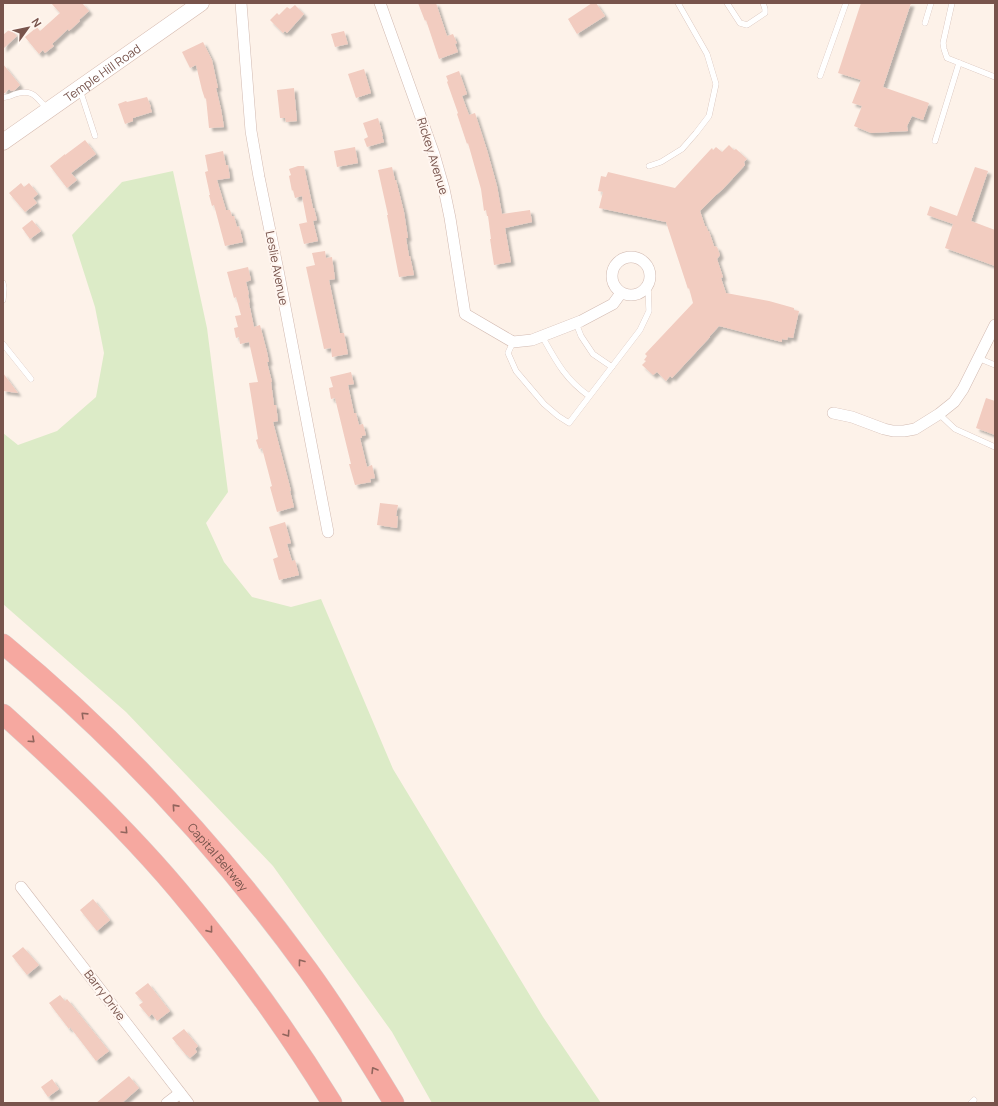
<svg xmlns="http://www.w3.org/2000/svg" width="998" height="1106" viewBox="0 0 998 1106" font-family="Manrope,sans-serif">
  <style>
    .green { fill: #dcebc7 }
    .building { fill: #f2ccc0; filter: url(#shadow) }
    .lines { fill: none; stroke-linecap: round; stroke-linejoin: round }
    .lane-casing { stroke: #d2bab1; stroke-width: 6 }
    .street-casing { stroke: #d2bab1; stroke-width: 12 }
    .secondary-casing { stroke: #d5b9ae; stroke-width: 17 }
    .highway-casing { stroke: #d9cfcd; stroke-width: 21 }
    .lane { stroke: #fff; stroke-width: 5.5 }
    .street { stroke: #fff; stroke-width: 11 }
    .secondary { stroke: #fff; stroke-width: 16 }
    .highway { stroke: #f6a8a0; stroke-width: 20 }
    .oneway { stroke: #91655d }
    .labels { text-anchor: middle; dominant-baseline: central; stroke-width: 4; stroke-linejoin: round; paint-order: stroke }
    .street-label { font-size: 12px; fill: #78544c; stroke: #fff6f0 }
  </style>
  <defs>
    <filter id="shadow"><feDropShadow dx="3.5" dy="3.5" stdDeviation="1" flood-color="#0004"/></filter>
  </defs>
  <rect width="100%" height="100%" fill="#fdf2e9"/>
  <path class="green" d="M173,171L207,328L228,492L206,523L224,562L252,597L291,607L321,599L393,769L543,1017L601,1103H432L392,1032L273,866L126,712L3,604V433L18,445L57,431L96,397L104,353L95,307L72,235L122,182Z"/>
  <g class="building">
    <path d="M51,3H82L89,11L79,20L80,21L69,31L68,29L52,44L54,46L45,53L43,50L39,54L25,37L37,27L40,31L60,13Z"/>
    <path d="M418,3H436L447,36L453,34L457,43L455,44L458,52L439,59L426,20L425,21Z"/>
    <path d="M592,3H596L605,16L577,34L568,19Z"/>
    <path d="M861,3H911L883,87L929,103L923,120L912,116L907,126L908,131L871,133L854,126L862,106L852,103L861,80L838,73Z"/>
    <path d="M295,5L304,14L287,33L285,31L283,33L270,20L277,13L279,15L287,7L290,9Z"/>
    <path d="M10,29L17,36L3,49V35Z"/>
    <path d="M344,31L348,44L335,47L331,34Z"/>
    <path d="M203,42L212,60L218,88H216L221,109L224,127L209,128L206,98L205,99L202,90L196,65L190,68L182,52Z"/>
    <path d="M3,64L20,85L15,90L11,91L9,89L5,93H3Z"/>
    <path d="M364,69L371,93L356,98L348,74Z"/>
    <path d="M459,71L467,94L462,96L469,115L475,113L487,150L497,186L502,214L530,210L532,222L505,228L511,262L494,265L490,239H491L488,216H487L486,210L484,211L481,189L468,143L467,144L457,114L458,113L447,82L448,81L446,76Z"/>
    <path d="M294,88L297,121L286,122L285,118H280L277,90Z"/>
    <path d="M147,97L151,107H150L152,112L133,118V121L125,124L118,104L126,101L127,102Z"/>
    <path d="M378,118L383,136H382L384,142L367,147L364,139L368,137L363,123Z"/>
    <path d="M85,140L96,154L71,173L77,180L67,188L50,166L65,154V155Z"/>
    <path d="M729,145L734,150L736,149L747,159L744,162L745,165L723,189L716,195L700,211L705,226H706L708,231H709L714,246L717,247L720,255L717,259L723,277L721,278L726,293L769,301L794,308V310L799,311L793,338L788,337L787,340L782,339V342L719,326L710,336V337L672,378L670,376L666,381L657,372L653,375L642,365L646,361L644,360L647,356L645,354L693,303L689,288L688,289L666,222L599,208L603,192L598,191L601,176L606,177L608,172L675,188L710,150L712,148L713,150L716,147L722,152Z"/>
    <path d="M355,147L358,163L337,167L334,151Z"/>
    <path d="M223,151L226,165H228L230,178L217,180L226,210H230L232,216H234L237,227L239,226L243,242L225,246L214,205L212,206L209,195H210L205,172L208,171L205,155Z"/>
    <path d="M298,166H304L313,208H314L317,220L313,221L318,241L304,244L299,224L308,222H307L302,196L295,198L293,190L292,191L289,176L291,175L289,169Z"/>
    <path d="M392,167L395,180H396L404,212L408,238H406L409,256H410L414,275L399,277L387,215H388L378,170Z"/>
    <path d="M975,167L988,171L971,221L995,230V266L945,248L953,224L927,215L930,206L957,216L972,175Z"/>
    <path d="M21,183L24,187L29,183L38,194L33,198L37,203L25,212L9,193Z"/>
    <path d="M32,220L41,231L30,239L22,228Z"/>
    <path d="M325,251L326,258L332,257L335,279L329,280L340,333H344L348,354L332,357L331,348L324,349L306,267L315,265L312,253Z"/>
    <path d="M248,267L251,280L246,282L249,294L248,295L250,302L249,303L254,327L260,325L267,352L269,362H267L272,382H271L274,405H276L278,421L273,422L289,483L291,491H290L294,507L277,512L270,487L272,486L262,448L259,449L256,440L258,439L249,383L258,382L249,342L240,344L239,337L236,338L234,328L238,327L235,316L241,315L236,297L234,298L227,272Z"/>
    <path d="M351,372L354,384L348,385L354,413H356L359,425L363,424L366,435L362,436V438H360L367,467L372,465L375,478L370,479L371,482L355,485L349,464H351L335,398L331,399L329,388L333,387L330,377Z"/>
    <path d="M3,373L18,393L3,391Z"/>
    <path d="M986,398L995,401V435L976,428Z"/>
    <path d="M380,503L398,505L396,516H398L397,528L377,525Z"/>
    <path d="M285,522L291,543L287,544L292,561L295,560L299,575L279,580L273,559L278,557L269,527Z"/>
    <path d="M93,899L110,920L97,931L80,910Z"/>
    <path d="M23,947L39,965L27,975L12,956Z"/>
    <path d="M148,983L170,1011L157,1021L152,1014L149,1017L139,1005L143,1002L135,993Z"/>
    <path d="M60,995L65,1001L67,999L109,1051L96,1061L70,1027L69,1029L49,1003Z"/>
    <path d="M184,1029L198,1046L195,1049L197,1052L190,1058L187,1055H186L172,1038Z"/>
    <path d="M129,1076L139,1088L122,1103H96Z"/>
    <path d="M52,1079L59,1089L48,1097L41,1087Z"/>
  </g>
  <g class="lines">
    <defs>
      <g id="lane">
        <path d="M727,3L740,23L747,25L765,13V9L763,3"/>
        <path d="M952,3L943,43L944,49L947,58L995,77"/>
        <path d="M925,23L931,3"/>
        <path d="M820,76L846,3"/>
        <path d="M80,90L95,136"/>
        <path d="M3,97C8,98 11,96 15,94C33,88 37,98 48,110"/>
        <path d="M935,141L959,63"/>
        <path d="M649,166L661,162L682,149L696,133L709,116L716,84L707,54L678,3"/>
        <path d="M3,283L4,288L3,300"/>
        <path d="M576,323L581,336L593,354L612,367"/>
        <path d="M542,336C556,361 565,379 589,396"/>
        <path d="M513,342L508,353L516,371L544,404L558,416L569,423L640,330L649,311L648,286"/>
        <path d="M3,344L31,379"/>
        <path d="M978,358L995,365"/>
        <path d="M939,414L955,429L995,447"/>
        <path d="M971,1103L974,1100"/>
      </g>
      <g id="street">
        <path d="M241,3L251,131L259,177L278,270L328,532"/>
        <path d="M380,3L434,154L444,189L450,218L465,314L513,342L532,340L581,321L613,304L621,293"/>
        <circle cx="631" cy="276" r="19"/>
        <path d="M833,413L852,417L884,429L893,431H904L915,429L939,414L954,402L963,389L995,325"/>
        <path d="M21,887L188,1103"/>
        <path d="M167,1103L180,1093"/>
      </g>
      <g id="secondary">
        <path id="s1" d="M3,142L201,3"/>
      </g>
      <g id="highway">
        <path id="s2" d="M3,644C118,739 220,849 308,970C339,1013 367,1058 394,1103"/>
        <path d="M3,714C64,769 125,827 178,890C234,957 286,1028 332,1103"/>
      </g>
    </defs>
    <use href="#lane" class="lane-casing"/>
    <use href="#street" class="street-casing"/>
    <use href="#secondary" class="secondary-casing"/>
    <use href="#highway" class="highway-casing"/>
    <use href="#lane" class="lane"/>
    <use href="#street" class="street"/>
    <use href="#secondary" class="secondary"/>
    <use href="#highway" class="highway"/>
  </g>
  <defs><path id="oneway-chevron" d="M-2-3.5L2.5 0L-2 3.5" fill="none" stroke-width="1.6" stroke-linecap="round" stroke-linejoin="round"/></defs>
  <g class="oneway">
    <use href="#oneway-chevron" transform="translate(84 715) rotate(-136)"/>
    <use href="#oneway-chevron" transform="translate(32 740) rotate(42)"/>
    <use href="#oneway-chevron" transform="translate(175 807) rotate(-132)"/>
    <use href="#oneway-chevron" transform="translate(125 831) rotate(46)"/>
    <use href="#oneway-chevron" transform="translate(210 930) rotate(51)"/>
    <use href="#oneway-chevron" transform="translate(301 962) rotate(-127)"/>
    <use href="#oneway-chevron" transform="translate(287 1034) rotate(56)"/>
    <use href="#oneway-chevron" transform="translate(374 1070) rotate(-121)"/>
  </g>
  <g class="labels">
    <g class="street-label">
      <text stroke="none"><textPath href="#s1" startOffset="121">Temple Hill Road</textPath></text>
      <text transform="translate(433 156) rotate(73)">Rickey Avenue</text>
      <text transform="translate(277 268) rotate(79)">Leslie Avenue</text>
      <text stroke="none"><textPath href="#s2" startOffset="303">Capital Beltway</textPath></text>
      <text transform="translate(105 995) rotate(53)">Barry Drive</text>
    </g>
  </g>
  <rect width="998" height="1106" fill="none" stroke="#78544c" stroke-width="8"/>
  <g transform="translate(28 28) rotate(57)" stroke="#fff6f0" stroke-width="3" paint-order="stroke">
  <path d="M0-3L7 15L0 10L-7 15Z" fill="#78544c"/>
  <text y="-6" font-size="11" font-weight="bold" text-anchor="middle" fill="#78544c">N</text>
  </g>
</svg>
